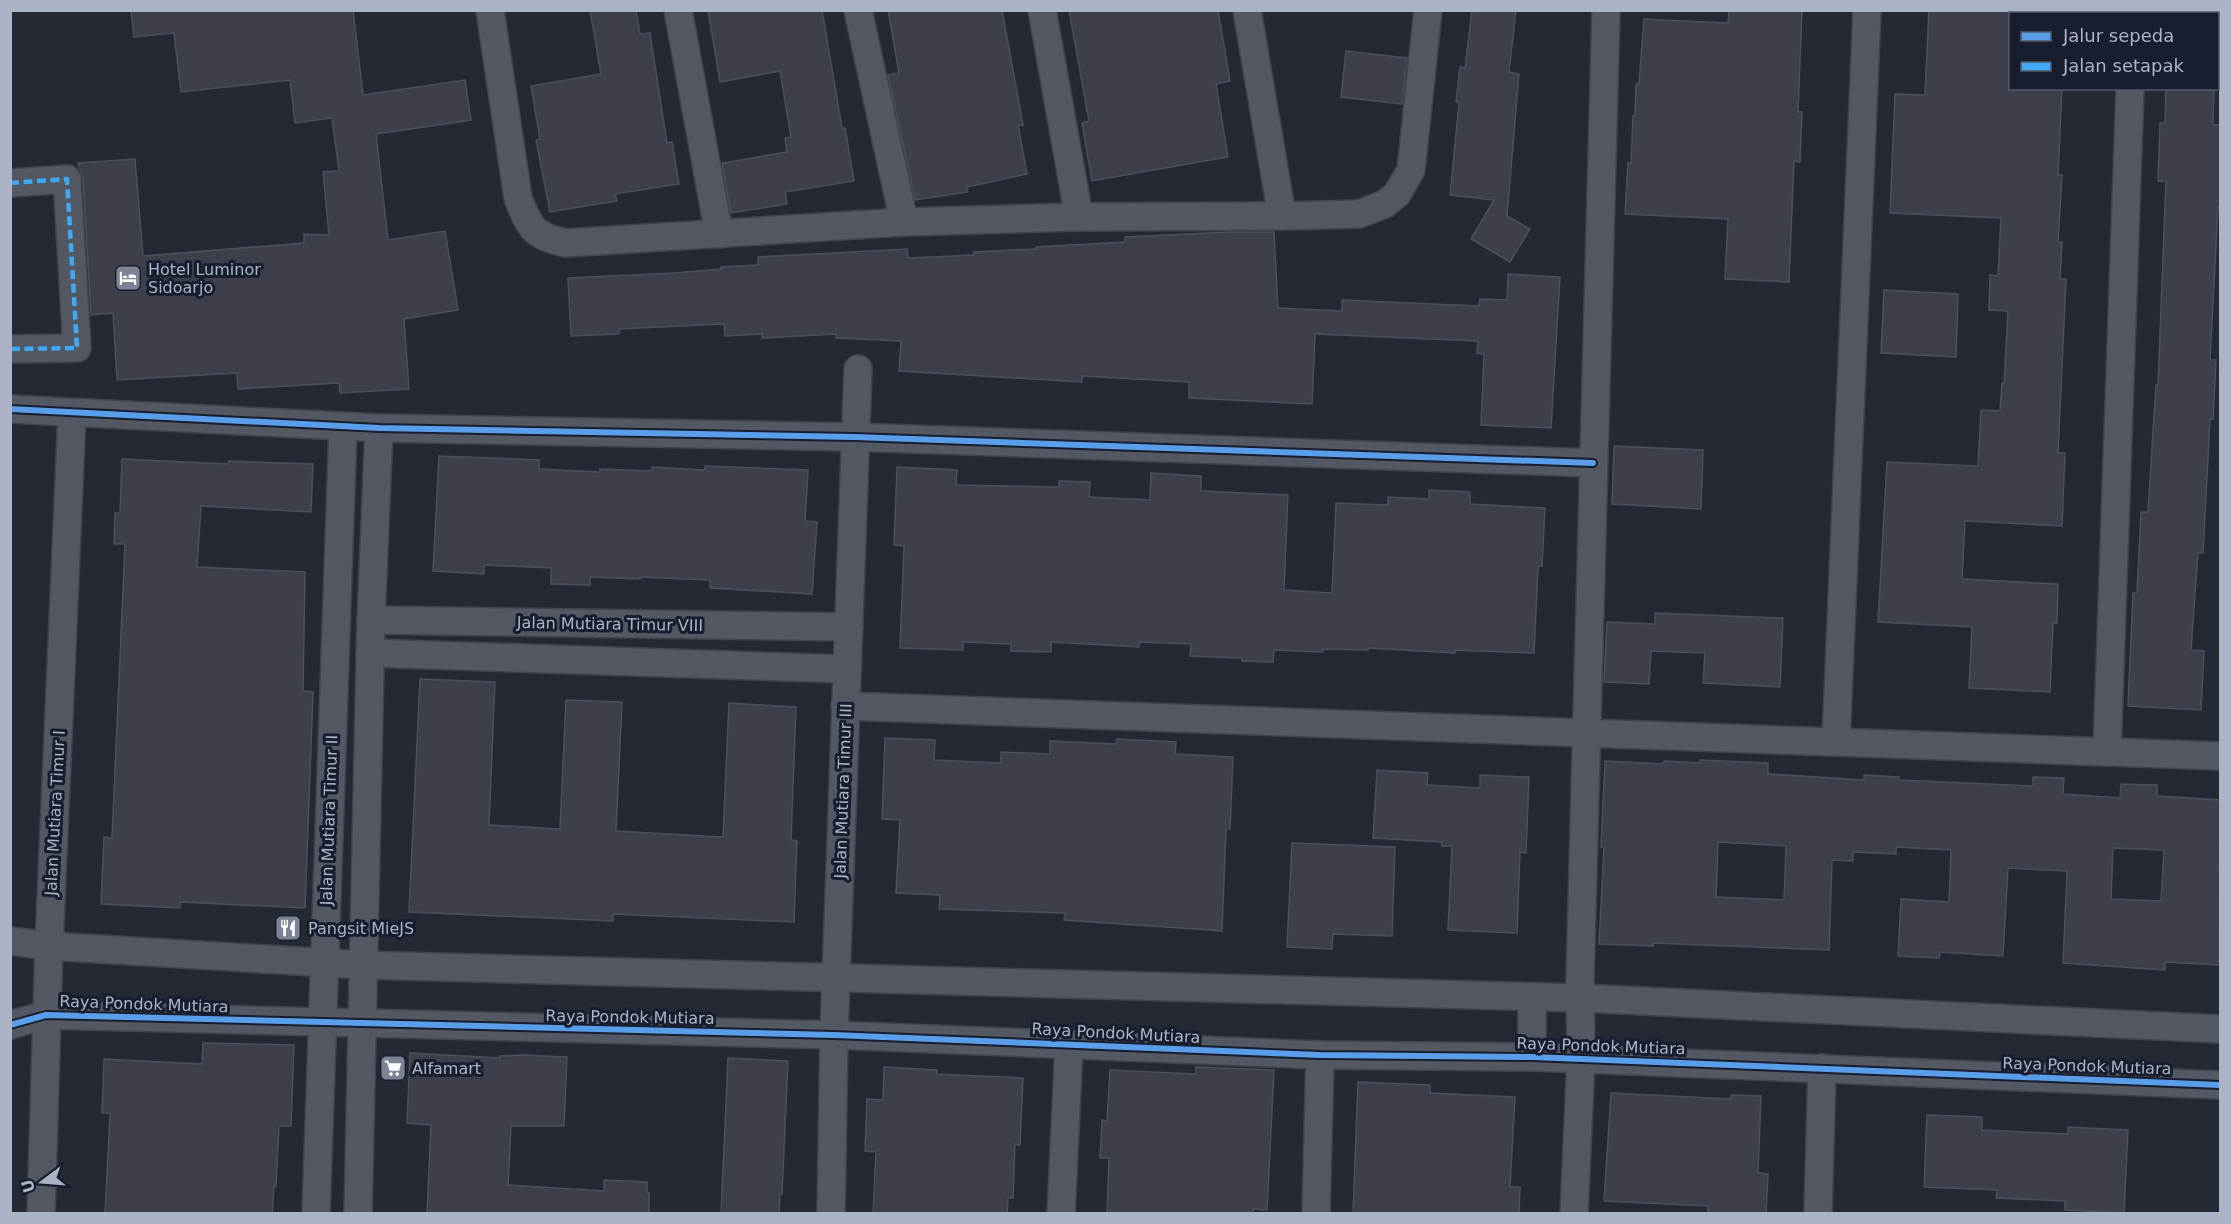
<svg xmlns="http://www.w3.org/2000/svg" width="2231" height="1224" viewBox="0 0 2231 1224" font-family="'DejaVu Sans',sans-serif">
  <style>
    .building { fill: #3d404a; stroke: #4c505c; stroke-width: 1.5; fill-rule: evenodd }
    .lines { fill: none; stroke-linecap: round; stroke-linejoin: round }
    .street-casing { stroke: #41444d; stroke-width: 30 }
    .street { stroke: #545862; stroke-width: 27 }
    .quiet { stroke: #3fa9f5; stroke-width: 4.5; stroke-dasharray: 9 4.5; stroke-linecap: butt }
    .cycleway-casing { stroke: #181e2e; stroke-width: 10 }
    .cycleway { stroke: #5a9eea; stroke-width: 6 }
    .labels { text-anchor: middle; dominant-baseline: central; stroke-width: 6; stroke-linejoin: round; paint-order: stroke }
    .poi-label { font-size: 16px; fill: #adb3c7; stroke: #181e2e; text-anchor: start }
    .street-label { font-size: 16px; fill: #adb3c7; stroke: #181e2e }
  </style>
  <rect width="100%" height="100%" fill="#252934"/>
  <g class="building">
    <path d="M131,10H353L363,95L465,80L471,120L376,134L388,240L445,231L458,310L404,319L409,389L340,393L339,383L238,389L237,373L117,380L113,313L91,315L83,178L78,163L135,159L143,256L304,243V234L329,235L323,172L339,171L332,118L295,123L290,80L181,92L174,33L134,37Z"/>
    <path d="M590,10H636L640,34L650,33L667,143L672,142L679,184L615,194L617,201L550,212L536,140L540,139L531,86L601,74Z"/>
    <path d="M708,10H822L842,128H845L854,181L785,192L787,204L731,213L722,163L787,152L785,138L791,137L780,71L720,82Z"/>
    <path d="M888,10H1002L1023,125H1018L1027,174L967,187L968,192L915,200L888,75L899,73Z"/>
    <path d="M1069,10H1218L1230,81L1216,84L1228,157L1092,181L1082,123L1089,121Z"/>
    <path d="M1472,10H1516L1509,72L1519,74L1507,216L1530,229L1510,262L1471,239L1494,200L1450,195L1459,103L1456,102L1460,67L1465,68Z"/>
    <path d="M1729,10H1802L1798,112H1802L1800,162L1794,161L1789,282L1725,279L1728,219L1625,214L1628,163H1631L1633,116H1635L1636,84H1639L1644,19L1728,23Z"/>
    <path d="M1929,10H2010V88H2062L2058,175H2062L2058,242H2062L2060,279H2066L2058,453H2065L2062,526L1965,521L1962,579L2058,584L2057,623H2053L2050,692L1969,688L1972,627L1878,622L1887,462L1978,466L1981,410L2000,411L2002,383H2004L2008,311L1989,310L1990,275L1998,276L2001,218L1890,213L1895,94L1925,95Z"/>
    <path d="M1346,51L1407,58L1402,104L1341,97Z"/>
    <path d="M2166,88H2214L2213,125H2220V207H2218L2210,360H2216L2213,419H2210L2203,553H2198L2191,650L2204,651L2201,710L2128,706L2133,593H2137L2141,512H2148L2156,385H2158L2166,181H2158L2160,123H2165Z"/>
    <path d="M1230,232H1274L1278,308L1342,311V300L1479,306L1480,299L1507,300L1508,274L1560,277L1551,428L1481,425L1484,354L1477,353L1478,341L1315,334L1312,404L1189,398V382L1082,376V382L899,371L901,341L836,338V334L762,338V334L725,336L724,324L619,329V334L571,336L568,278L675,273L722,269L721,267L758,265V257L907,249L908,258L974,255V252L1036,249V247L1125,242V237Z"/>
    <path d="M1884,290L1958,294L1956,357L1881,353Z"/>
    <path d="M1614,446L1703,450L1701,509L1612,504Z"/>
    <path d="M439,456L539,460V469L600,472V469L652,471V467L705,470V466L808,470L805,521L817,522L812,594L710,588V580L640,577V579L590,577V585L551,584V568L484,565V574L433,571Z"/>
    <path d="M122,459L228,464L229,461L313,464L311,512L201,506L197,567L305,572L303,691L313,692L305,908L180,902V908L101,904L104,837L112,838L125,544H114L115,513H120Z"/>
    <path d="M897,467L957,470L956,485L1059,487V481L1090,482L1089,497L1150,500L1151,473L1201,476V491L1288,495L1284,590L1332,593L1336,503L1388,505V497L1429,499V490L1470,492V504L1545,508L1542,566H1538L1534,653L1455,650V653L1368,648V650L1323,649V652L1274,650L1273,662L1242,661V658L1190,656L1191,644L1139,642V647L1051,642V652L1011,651V644L963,642V650L900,648L904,546L894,545Z"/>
    <path d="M1655,613L1783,618L1780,687L1703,683L1705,653L1651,651L1649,684L1604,682L1607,622L1655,624Z"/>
    <path d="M420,679L495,682L489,825L560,829L566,700L622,702L616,831L723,837L729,703L796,707L791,840L797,841L794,922L613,914V921L409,912Z"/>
    <path d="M885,738L935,740L934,760L1001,763V752L1050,754V741L1116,744L1117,739L1176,742L1175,754L1233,757L1230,829H1226L1222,931L1064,920L1065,913L939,909L940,895L896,893L900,820L882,819Z"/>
    <path d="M1700,760L1768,763V774L1864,780V775L1899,777V780L2033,786V777L2064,778L2063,794L2120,798L2121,784L2157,785V796L2220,800L2219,965L2165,962V970L2063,963L2067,871L2008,868L2003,956L1940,952L1939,958L1898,956L1901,899L1949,902L1951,850L1896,847V854L1853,852V861L1832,860L1829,950L1653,943V946L1599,944L1604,847H1601L1605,761L1663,764L1664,761L1700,763ZM1718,842L1786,846L1784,900L1716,897ZM2113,848L2164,850L2161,901L2111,899Z"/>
    <path d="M1377,770L1428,773L1427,785L1480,788V775L1529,777L1526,853L1520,852L1517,933L1448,930L1452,846H1442V842L1373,838Z"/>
    <path d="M1292,843L1395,847L1392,936L1333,934L1332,949L1287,947Z"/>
    <path d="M203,1043L294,1045L291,1126H279L276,1186H274L272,1214H105L110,1113H102L104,1059L202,1064Z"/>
    <path d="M410,1053L500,1058V1056L522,1055L567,1057L564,1126H511L508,1185L604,1191V1180L647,1182V1193H649V1214H427L431,1125L407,1123Z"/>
    <path d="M728,1058L788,1061L782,1194H780L779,1214H721Z"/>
    <path d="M884,1067L937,1070V1074L1023,1078L1020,1145L1015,1144L1013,1198H1008L1007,1214H873L876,1152L865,1151L867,1099L883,1100Z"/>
    <path d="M1196,1067L1274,1070L1267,1210L1253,1209V1214H1107L1109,1158H1100L1102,1120L1107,1121L1110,1070L1196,1074Z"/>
    <path d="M1358,1082L1430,1085V1093L1515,1097L1510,1187H1520L1519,1214H1353Z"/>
    <path d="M1611,1093L1731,1099V1095L1761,1096L1758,1173L1768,1174L1766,1214H1708V1206L1604,1201Z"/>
    <path d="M1927,1115L1982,1117V1130L2068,1134V1127L2128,1130L2124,1213L2065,1210V1201L1996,1198L1997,1190L1924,1187Z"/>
  </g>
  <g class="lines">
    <defs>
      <g id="street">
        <path d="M490,10L518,198C530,228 532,235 565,243L904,222L1079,217L1282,216L1359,214L1385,204L1397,194L1411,170L1428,10"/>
        <path d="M678,10L719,234"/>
        <path d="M858,10L904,222"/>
        <path d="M1042,10L1079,217"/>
        <path d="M1247,10L1282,216"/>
        <path d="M2129,10L2130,14"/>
        <path d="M10,183L67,179L77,348L10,349"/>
        <path d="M10,409L379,428L854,437L1593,463"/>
        <path d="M371,620L849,627"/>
        <path d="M370,653L847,669"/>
        <path d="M845,706L2220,756"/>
        <path d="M1836,742L1867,10"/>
        <path d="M2107,752L2130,88"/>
        <path d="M10,941L49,946L364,965L1581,998L2220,1029"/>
        <path d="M1532,997V1057"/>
        <path d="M10,1025L46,1015L834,1035L1320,1055L1532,1057L2220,1085"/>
        <path d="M41,1214L49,946L72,413"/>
        <path d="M316,1214L343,426"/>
        <path d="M358,1214L371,620L379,428"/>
        <path d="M831,1214L834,1035L858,369"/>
        <path d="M1061,1214L1069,1046"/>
        <path d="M1316,1214L1320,1055"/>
        <path d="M1574,1214L1581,1059L1580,979L1606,10"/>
        <path d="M1818,1214L1822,1068"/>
      </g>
    </defs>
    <use href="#street" class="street-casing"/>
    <use href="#street" class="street"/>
    <path class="quiet" d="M10,183L67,179L77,348L10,349"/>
    <defs>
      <g id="cycleway">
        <path d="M10,409L379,428L854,437L1593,463"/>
        <path d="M10,1025L46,1015L834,1035L1320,1055L1532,1057L2220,1085"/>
      </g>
    </defs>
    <use href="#cycleway" class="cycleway-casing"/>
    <use href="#cycleway" class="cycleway"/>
  </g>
  <defs>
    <symbol id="hotel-square" viewBox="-11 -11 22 22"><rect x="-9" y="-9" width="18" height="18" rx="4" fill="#7d8394" stroke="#181e2e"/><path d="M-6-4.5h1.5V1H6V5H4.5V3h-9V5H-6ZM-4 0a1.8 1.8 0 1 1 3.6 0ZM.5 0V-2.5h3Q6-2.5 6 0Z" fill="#fff"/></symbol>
    <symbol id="restaurant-square" viewBox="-11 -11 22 22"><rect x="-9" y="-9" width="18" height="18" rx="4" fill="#7d8394" stroke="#181e2e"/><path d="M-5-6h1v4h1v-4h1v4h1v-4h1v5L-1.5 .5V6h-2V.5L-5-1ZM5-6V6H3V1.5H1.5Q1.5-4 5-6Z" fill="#fff"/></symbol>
    <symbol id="supermarket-square" viewBox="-11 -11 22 22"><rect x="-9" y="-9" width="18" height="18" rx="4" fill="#7d8394" stroke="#181e2e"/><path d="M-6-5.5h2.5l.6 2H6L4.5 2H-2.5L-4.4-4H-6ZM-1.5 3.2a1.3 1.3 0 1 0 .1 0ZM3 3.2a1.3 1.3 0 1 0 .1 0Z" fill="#fff"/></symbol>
  </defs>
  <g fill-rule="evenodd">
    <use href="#hotel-square" x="113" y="263" width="30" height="30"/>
    <use href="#restaurant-square" x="273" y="913" width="30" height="30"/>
    <use href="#supermarket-square" x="378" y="1053" width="30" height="30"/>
  </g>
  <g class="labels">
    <g class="poi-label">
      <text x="148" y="269">Hotel Luminor<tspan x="148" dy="18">Sidoarjo</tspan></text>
      <text x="308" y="928">Pangsit MieJS</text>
      <text x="412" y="1068">Alfamart</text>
    </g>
    <g class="street-label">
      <text transform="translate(610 624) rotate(1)">Jalan Mutiara Timur VIII</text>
      <text transform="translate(843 791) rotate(-88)">Jalan Mutiara Timur III</text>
      <text transform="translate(55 813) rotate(-87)">Jalan Mutiara Timur I</text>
      <text transform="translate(329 820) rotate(-88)">Jalan Mutiara Timur II</text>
      <text transform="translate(144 1004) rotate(2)">Raya Pondok Mutiara</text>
      <text transform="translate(630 1017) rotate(1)">Raya Pondok Mutiara</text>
      <text transform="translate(1116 1033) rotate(3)">Raya Pondok Mutiara</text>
      <text transform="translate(1601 1046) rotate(2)">Raya Pondok Mutiara</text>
      <text transform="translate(2087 1066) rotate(2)">Raya Pondok Mutiara</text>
    </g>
  </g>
  <rect width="2231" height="1224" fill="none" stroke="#adb3c7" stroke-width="24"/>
  <rect x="2009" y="12" width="210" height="78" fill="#181e2e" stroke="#545a6b" stroke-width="1.5"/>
  <rect x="2021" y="32" width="30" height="9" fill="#5a9eea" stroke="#545a6b" stroke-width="1.5"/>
  <text x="2063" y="42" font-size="18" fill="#adb3c7">Jalur sepeda</text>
  <rect x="2021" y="62" width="30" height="9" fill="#3fa9f5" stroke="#545a6b" stroke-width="1.5"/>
  <text x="2063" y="72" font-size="18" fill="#adb3c7">Jalan setapak</text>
  <g transform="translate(42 1182) rotate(254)" stroke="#181e2e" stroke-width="4.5" paint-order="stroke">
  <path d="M0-4.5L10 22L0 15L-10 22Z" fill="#adb3c7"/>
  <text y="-9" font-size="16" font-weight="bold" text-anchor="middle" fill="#adb3c7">U</text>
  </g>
</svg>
